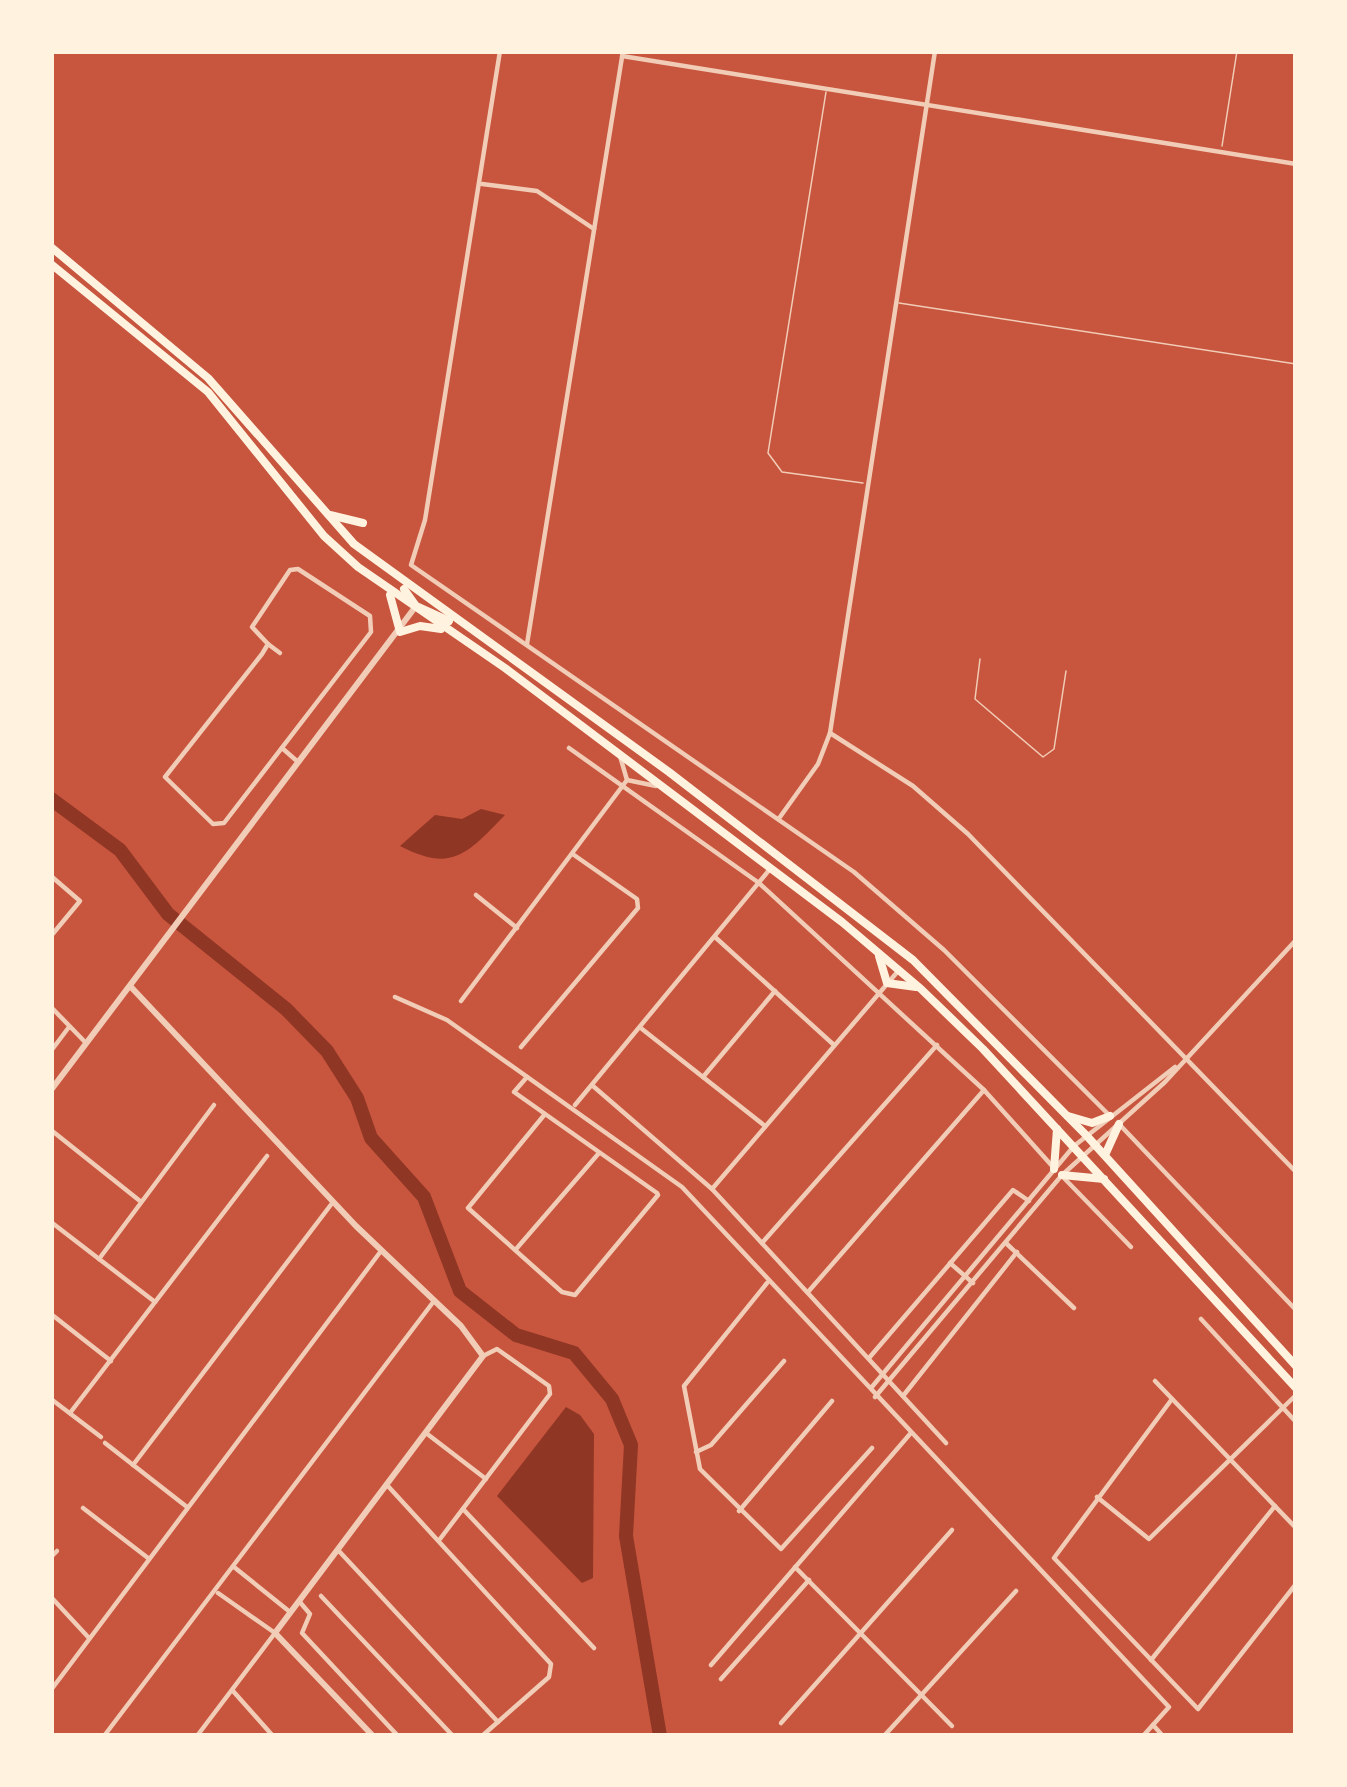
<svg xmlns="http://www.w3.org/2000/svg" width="1347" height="1787" viewBox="0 0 1347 1787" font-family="Figtree,sans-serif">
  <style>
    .water { fill: #8f3625 }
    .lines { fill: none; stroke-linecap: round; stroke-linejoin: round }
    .river { stroke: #8f3625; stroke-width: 14 }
    .service { stroke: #f1ccb7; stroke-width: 1.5 }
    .minor { stroke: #f1ccb7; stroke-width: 4.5 }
    .tertiary { stroke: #f1ccb7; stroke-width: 6 }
    .trunk { stroke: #fff3e0; stroke-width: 8 }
  </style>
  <rect width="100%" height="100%" fill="#c8553d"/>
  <g class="water">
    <path d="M481,809L505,815C467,854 452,873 400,846L435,815L462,819Z"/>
    <path d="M566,1407L580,1415L594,1434L593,1578L582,1583L497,1496Z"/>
  </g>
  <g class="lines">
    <path class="river" d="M51,799L120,850L168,914L286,1009L327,1051L357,1098L371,1138L424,1197L460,1291L516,1335L574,1353L612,1399L631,1445L626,1536L660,1736"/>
    <g class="service">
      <path d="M826,92L768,453L782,472L863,483"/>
      <path d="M1222,146L1237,51"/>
      <path d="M899,303L1296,364"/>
      <path d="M980,659L975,699L1043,757L1054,749L1066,671"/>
    </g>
    <g class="minor">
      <path d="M500,51L425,520L411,565L854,872L944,950L1110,1116"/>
      <path d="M622,56L1296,164"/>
      <path d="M482,184L537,191L594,229"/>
      <path d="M298,569L370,616L371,632L224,823L213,824L165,777L262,654L268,644L252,627L290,570Z"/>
      <path d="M268,644L280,653"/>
      <path d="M527,644L623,51"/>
      <path d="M830,733L913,786L968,834L1296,1172"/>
      <path d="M282,748L298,762"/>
      <path d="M569,748L759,883L984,1090L1053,1167"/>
      <path d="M627,780L656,786"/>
      <path d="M780,817L818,764L830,733L935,51"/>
      <path d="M51,876L80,901L51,936"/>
      <path d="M476,895L517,928"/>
      <path d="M715,937L834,1045"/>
      <path d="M395,997L447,1020L682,1187L1169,1707L1143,1736"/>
      <path d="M461,1001L627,780L620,756"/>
      <path d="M51,1007L86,1043"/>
      <path d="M642,1029L765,1126"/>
      <path d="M521,1047L638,908L637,899L574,855"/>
      <path d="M51,1051L69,1027"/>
      <path d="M527,1077L514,1092L657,1193L658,1195L575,1295L562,1292L468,1208L545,1114"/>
      <path d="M703,1077L775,991"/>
      <path d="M593,1086L712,1189L946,1443"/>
      <path d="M575,1105L770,869"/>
      <path d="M1119,1124L1296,1310"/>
      <path d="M51,1130L140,1201"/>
      <path d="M1061,1175L1131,1247"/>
      <path d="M712,1189L899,970"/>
      <path d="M51,1222L155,1302"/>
      <path d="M762,1243L937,1045"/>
      <path d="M1007,1244L1074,1308"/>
      <path d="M517,1248L599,1153"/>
      <path d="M99,1259L214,1105"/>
      <path d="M950,1263L973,1283"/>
      <path d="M767,1283L684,1386L700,1469L781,1549L872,1448"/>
      <path d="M808,1292L984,1090"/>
      <path d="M51,1314L111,1361"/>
      <path d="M1201,1319L1296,1422"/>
      <path d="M869,1358L1013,1190L1029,1201"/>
      <path d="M1155,1381L1296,1528"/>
      <path d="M871,1388L1074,1146L1175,1067"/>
      <path d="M903,1396L1017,1252"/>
      <path d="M875,1397L1062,1175L1165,1082L1296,940"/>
      <path d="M51,1399L101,1437"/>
      <path d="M1172,1399L1054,1558L1198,1709L1296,1584"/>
      <path d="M70,1413L267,1156"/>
      <path d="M426,1433L486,1479"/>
      <path d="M105,1443L187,1507"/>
      <path d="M696,1452L711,1445L784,1361"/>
      <path d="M133,1465L333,1202"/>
      <path d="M387,1485L551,1664L549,1677L482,1736"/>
      <path d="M1097,1497L1149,1539L1296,1395"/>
      <path d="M83,1508L148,1558"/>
      <path d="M463,1509L594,1648"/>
      <path d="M739,1511L832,1401"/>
      <path d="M440,1539L550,1394L549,1386L497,1349L483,1356"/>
      <path d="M338,1550L498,1722"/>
      <path d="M51,1557L57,1551"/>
      <path d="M234,1567L290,1612"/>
      <path d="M795,1567L952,1726"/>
      <path d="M321,1596L453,1736"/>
      <path d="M51,1597L89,1638"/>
      <path d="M299,1601L310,1614L302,1633L398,1736"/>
      <path d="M1151,1660L1275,1506"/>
      <path d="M711,1665L910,1434"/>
      <path d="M721,1679L809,1580"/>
      <path d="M51,1690L381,1251"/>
      <path d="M233,1691L273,1736"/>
      <path d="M781,1723L952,1530"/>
      <path d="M1153,1725L1163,1736"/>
      <path d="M104,1736L434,1301"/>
      <path d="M197,1736L275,1633L218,1593"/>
      <path d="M884,1736L1016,1591"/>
    </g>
    <g class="tertiary">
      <path d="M131,987L356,1226L461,1326L483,1356L275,1633L373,1736"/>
      <path d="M51,1090L416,606"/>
    </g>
    <g class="trunk">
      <path d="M51,247L208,378L354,544L669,772L913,960L1086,1135L1296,1366"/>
      <path d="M51,264L208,392L324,536L358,567L505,668L842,922L921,989L983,1049L1296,1388"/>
      <path d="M330,515L363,523"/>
      <path d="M404,589L416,606L449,621"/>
      <path d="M390,595L400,632L420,626L441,629"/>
      <path d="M879,956L887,983L916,987"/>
      <path d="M1068,1116L1092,1123L1110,1116"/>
      <path d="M1105,1155L1119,1124"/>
      <path d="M1054,1169L1057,1129"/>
      <path d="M1062,1175L1104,1179"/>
    </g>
  </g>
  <rect width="1347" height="1787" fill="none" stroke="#fff3e0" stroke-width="108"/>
</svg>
